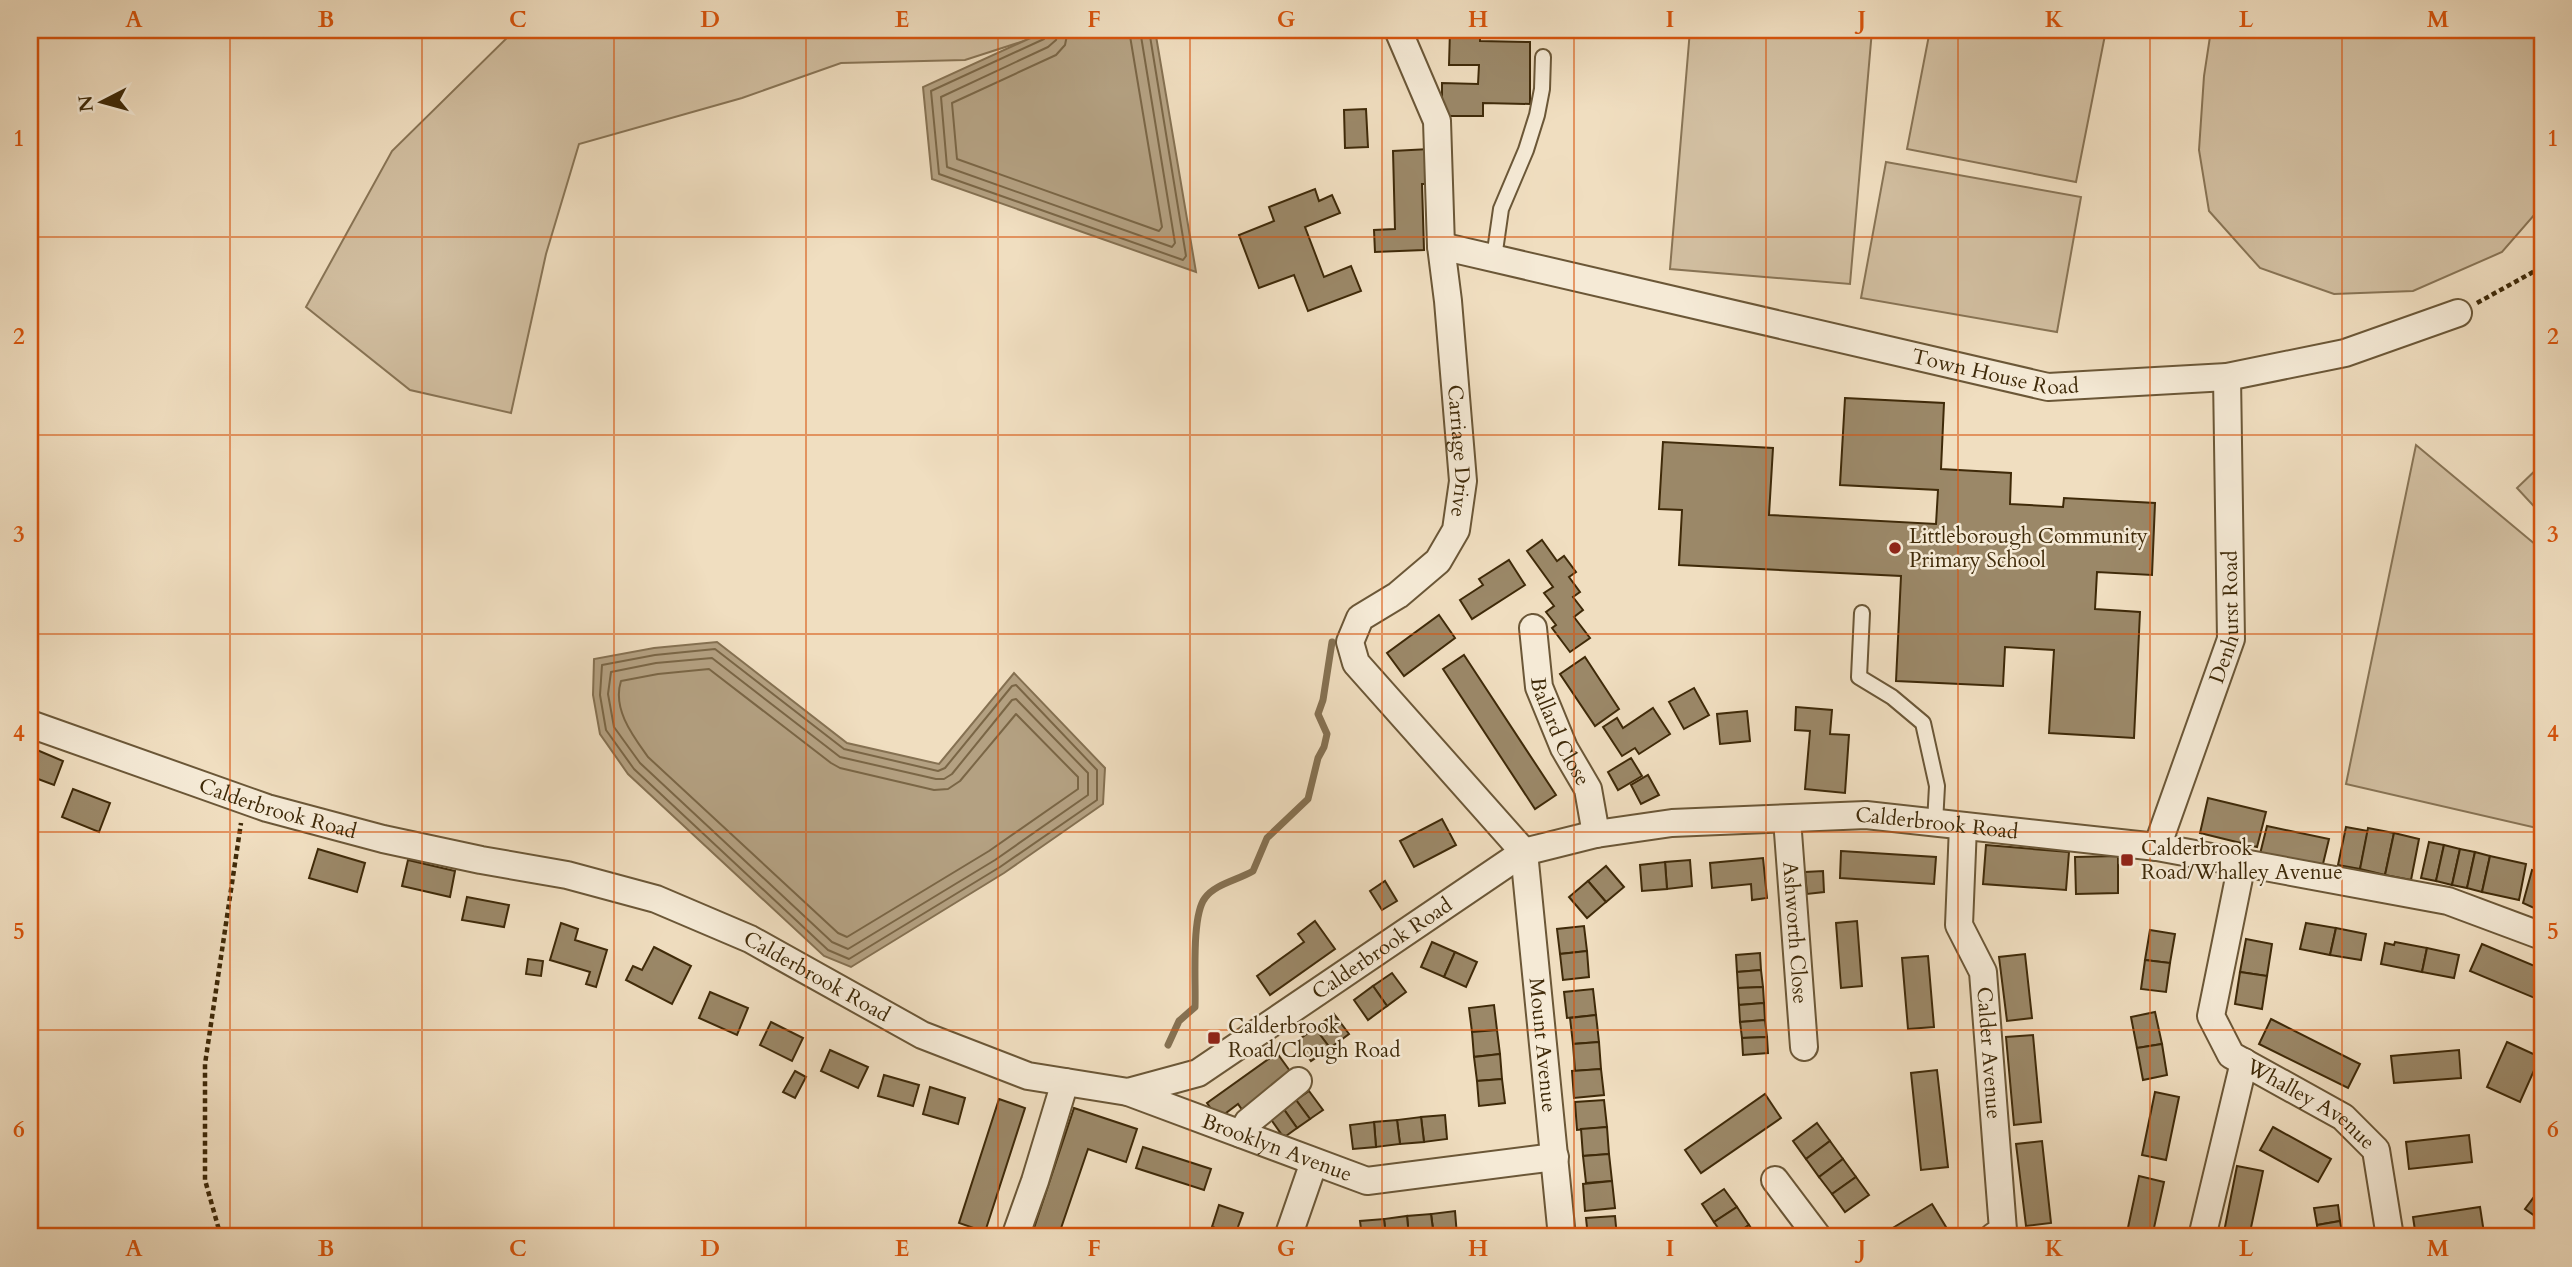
<svg xmlns="http://www.w3.org/2000/svg" width="2572" height="1267" viewBox="0 0 2572 1267" font-family="Cardo,serif">
  <style>
    .green { fill: #d2bfa1; stroke: #887455; stroke-width: 2 }
    .water { fill: #b4a182; stroke: #857152; stroke-width: 2 }
    .lines { fill: none; stroke-linecap: round; stroke-linejoin: round }
    .shore { stroke: #7a6646; stroke-width: 2 }
    .stream { stroke: #857152; stroke-width: 7 }
    .building { fill: #9b8868; stroke: #3f2a09; stroke-width: 2 }
    .lane-casing { stroke: #6b5737; stroke-width: 18 }
    .street-casing { stroke: #6b5737; stroke-width: 30 }
    .path { stroke: #3f2a09; stroke-width: 4.5; stroke-dasharray: 5 3.5; stroke-linecap: butt }
    .lane { stroke: #f5ead6; stroke-width: 14 }
    .street { stroke: #f5ead6; stroke-width: 26 }
    .grid { fill: none; stroke: #d7540c; stroke-width: 2; stroke-opacity: 0.55 }
    .poi-dot { fill: #8f2418; stroke: #f5ead6; stroke-width: 2.5 }
    .labels { text-anchor: middle; dominant-baseline: central; stroke-width: 5; stroke-linejoin: round; paint-order: stroke }
    .street-label { font-size: 21px; fill: #3f2a09; stroke: #f5ead6 }
    .poi-label { font-size: 21px; fill: #3f2a09; stroke: #f5ead6; text-anchor: start }
    .neatline { fill: none; stroke: #d7540c; stroke-width: 2.5 }
    .grid-label { font-size: 23px; text-anchor: middle; font-weight: bold; fill: #d7540c }
  </style>
  <rect width="100%" height="100%" fill="#f0dec0"/>
  <filter id="stains"><feTurbulence type="fractalNoise" baseFrequency=".00286" numOctaves="4"/><feColorMatrix values="0 0 0 0 .2 0 0 0 0 .09 0 0 0 0 .02 0 0 0 .5 -.17"/></filter>
  <radialGradient id="worn" r=".72"><stop offset=".6" stop-color="#630" stop-opacity="0"/><stop offset="1" stop-color="#630" stop-opacity=".3"/></radialGradient>
  <g class="green">
    <path d="M515,30H1037L1030,39L965,60L841,63L742,98L579,144L546,254L511,413L410,390L306,307L392,151Z"/>
    <path d="M1690,30H1872L1850,284L1670,269Z"/>
    <path d="M1930,30H2106L2076,182L1907,149Z"/>
    <path d="M2211,30H2542V206L2502,252L2413,291L2334,294L2260,268L2209,211L2199,150L2204,76Z"/>
    <path d="M1886,162L2081,197L2057,332L1861,298Z"/>
    <path d="M2416,445L2542,550V848L2537,845V828L2346,784Z"/>
    <path d="M2542,464V515L2517,488Z"/>
  </g>
  <g class="water">
    <path d="M1048,30H1155L1196,272L932,179L923,87Z"/>
    <path d="M717,642L847,743L939,764L1014,673L1105,768L1103,804L1004,873L851,967L824,956L628,774L600,734L593,695L594,659L654,648Z"/>
  </g>
  <g class="lines">
    <g class="shore">
      <path d="M1049,30L1044,39L931,91L939,174L1183,260L1186,256L1149,30"/>
      <path d="M1058,30L1056,40L1048,47L941,97L947,167L1172,247L1175,243L1140,30"/>
      <path d="M1068,30L1065,45L1056,55L952,103L957,159L1159,231L1162,227L1129,30"/>
      <path d="M715,649L844,749L938,771L945,768L1012,686L1016,685L1097,770V800L1000,867L849,959L828,950L634,769L606,730L600,695L602,665L655,655Z"/>
      <path d="M712,658L840,757L936,779H944L952,774L1012,700L1016,699L1088,773V795L995,860L848,949L832,942L640,763L614,727L608,694L611,672L656,663Z"/>
      <path d="M709,669L831,763L840,768L934,790L948,789L960,781L1016,714L1078,777V789L989,851L847,937L838,933L648,757C633,736 612,709 621,681L658,674Z"/>
    </g>
    <path class="stream" d="M1168,1045L1179,1021L1195,1007C1196,982 1191,916 1205,898C1215,884 1238,880 1253,871L1267,838L1308,799L1318,758L1324,747L1327,734L1318,714L1323,700L1332,642"/>
  </g>
  <g class="building">
    <path d="M1450,30H1480V41L1530,42V104L1483,103V116H1442V83L1478,84L1479,65H1449Z"/>
    <path d="M1366,109L1368,147L1345,148L1344,110Z"/>
    <path d="M1429,149L1430,184H1422L1424,250L1375,252L1374,230L1395,229L1393,151Z"/>
    <path d="M1315,189L1319,201L1332,195L1340,213L1305,227L1324,277L1351,266L1361,291L1308,311L1294,275L1259,288L1239,235L1274,221L1269,207Z"/>
    <path d="M1845,398L1944,403L1941,469L2011,473L2010,504L2063,507L2064,498L2155,503L2152,575L2097,572L2095,609L2140,612L2134,738L2049,733L2054,650L2005,647L2003,686L1896,681L1901,576L1679,565L1682,510L1659,509L1663,442L1773,448L1769,515L1936,524L1938,490L1840,485Z"/>
    <path d="M1542,540L1557,561L1564,556L1576,572L1569,577L1580,592L1573,597L1583,610L1574,617L1590,638L1570,652L1552,628L1556,625L1546,612L1554,606L1544,593L1553,587L1527,551Z"/>
    <path d="M1509,560L1525,585L1472,619L1460,600L1483,585L1479,579Z"/>
    <path d="M1439,615L1455,638L1404,676L1387,653Z"/>
    <path d="M1464,655L1556,795L1535,809L1443,669Z"/>
    <path d="M1585,657L1619,709L1595,726L1560,674Z"/>
    <path d="M1694,688L1709,715L1684,729L1669,702Z"/>
    <path d="M1796,707L1832,710L1830,734L1849,735L1845,793L1805,789L1810,731L1795,730Z"/>
    <path d="M1653,708L1670,734L1639,754L1635,748L1622,756L1603,727L1617,718L1623,728Z"/>
    <path d="M1747,711L1750,741L1720,744L1717,714Z"/>
    <path d="M30,747L63,761L54,785L30,776Z"/>
    <path d="M1631,758L1642,776L1618,790L1608,772Z"/>
    <path d="M1648,775L1659,795L1641,804L1631,785Z"/>
    <path d="M73,789L110,803L99,832L62,817Z"/>
    <path d="M2208,798L2266,812L2257,847L2200,833Z"/>
    <path d="M1442,819L1456,845L1414,867L1400,841Z"/>
    <path d="M2267,826L2329,839L2322,868L2260,854Z"/>
    <path d="M2346,827L2368,831L2360,869L2338,865Z"/>
    <path d="M2368,828L2394,833L2385,875L2360,869Z"/>
    <path d="M2394,833L2419,839L2411,880L2385,875Z"/>
    <path d="M2429,842L2444,845L2436,881L2421,878Z"/>
    <path d="M1986,845L2069,852L2066,890L1983,884Z"/>
    <path d="M2444,845L2460,849L2452,885L2436,881Z"/>
    <path d="M318,849L365,863L357,892L309,878Z"/>
    <path d="M2460,849L2475,852L2467,888L2452,885Z"/>
    <path d="M1841,851L1936,857L1934,884L1840,878Z"/>
    <path d="M2475,852L2490,856L2482,892L2467,888Z"/>
    <path d="M2118,856V893L2076,894L2075,857Z"/>
    <path d="M2490,856L2526,864L2519,900L2482,892Z"/>
    <path d="M1763,858L1767,898L1752,900L1751,884L1712,888L1710,863Z"/>
    <path d="M408,860L455,871L450,897L402,886Z"/>
    <path d="M1690,860L1692,886L1667,889L1665,862Z"/>
    <path d="M1665,862L1667,889L1642,891L1640,865Z"/>
    <path d="M1606,866L1624,887L1606,902L1588,881Z"/>
    <path d="M2532,870L2542,874V889L2534,908L2523,903Z"/>
    <path d="M1823,871L1824,892L1807,894L1805,872Z"/>
    <path d="M1385,881L1397,901L1382,910L1370,891Z"/>
    <path d="M1588,881L1606,902L1587,918L1569,897Z"/>
    <path d="M467,897L509,905L504,927L462,920Z"/>
    <path d="M1315,921L1335,949L1270,995L1257,976L1304,942L1298,934Z"/>
    <path d="M1857,921L1862,986L1841,988L1836,923Z"/>
    <path d="M561,923L578,929L575,940L607,950L596,987L586,984L590,972L550,960Z"/>
    <path d="M2306,923L2336,928L2330,955L2300,949Z"/>
    <path d="M1584,926L1587,951L1560,954L1557,929Z"/>
    <path d="M2336,928L2366,934L2361,960L2330,955Z"/>
    <path d="M2150,930L2175,934L2170,963L2145,960Z"/>
    <path d="M2246,939L2272,944L2267,976L2240,972Z"/>
    <path d="M1432,942L1455,952L1444,977L1421,967Z"/>
    <path d="M2395,942L2427,948L2422,972L2381,964L2385,943L2394,945Z"/>
    <path d="M2482,944L2542,969V1001L2470,971Z"/>
    <path d="M654,947L691,966L672,1004L626,980L633,966L642,970Z"/>
    <path d="M2427,948L2459,955L2454,978L2422,972Z"/>
    <path d="M1587,951L1589,977L1563,980L1560,954Z"/>
    <path d="M1455,952L1477,962L1466,987L1444,977Z"/>
    <path d="M1760,953L1761,970L1737,972L1736,955Z"/>
    <path d="M2025,954L2032,1018L2007,1021L1999,957Z"/>
    <path d="M1928,956L1934,1027L1908,1029L1902,958Z"/>
    <path d="M528,959L543,961L541,976L526,974Z"/>
    <path d="M2145,960L2170,963L2166,992L2141,989Z"/>
    <path d="M1761,970L1763,987L1738,988L1737,972Z"/>
    <path d="M2240,972L2267,976L2262,1009L2235,1004Z"/>
    <path d="M1392,973L1406,992L1387,1006L1373,986Z"/>
    <path d="M1373,986L1387,1006L1368,1020L1354,1000Z"/>
    <path d="M1763,987L1764,1003L1739,1005L1738,988Z"/>
    <path d="M1593,989L1596,1015L1567,1018L1564,992Z"/>
    <path d="M710,992L748,1008L737,1035L699,1018Z"/>
    <path d="M1764,1003L1765,1020L1740,1022L1739,1005Z"/>
    <path d="M1494,1005L1497,1030L1472,1032L1469,1008Z"/>
    <path d="M2155,1012L2162,1044L2137,1048L2131,1017Z"/>
    <path d="M1334,1014L1349,1034L1330,1048L1315,1028Z"/>
    <path d="M1596,1015L1599,1042L1573,1044L1570,1018Z"/>
    <path d="M2271,1019L2360,1064L2348,1088L2259,1044Z"/>
    <path d="M1765,1020L1767,1037L1742,1038L1740,1022Z"/>
    <path d="M771,1022L803,1038L792,1061L760,1045Z"/>
    <path d="M1315,1028L1330,1048L1311,1061L1297,1041Z"/>
    <path d="M1497,1030L1500,1054L1474,1057L1472,1032Z"/>
    <path d="M2033,1035L2041,1122L2014,1125L2006,1037Z"/>
    <path d="M1767,1037L1768,1053L1743,1055L1742,1038Z"/>
    <path d="M1599,1042L1601,1069L1575,1071L1573,1044Z"/>
    <path d="M2507,1042L2540,1057L2520,1102L2487,1087Z"/>
    <path d="M2162,1044L2167,1075L2143,1080L2137,1048Z"/>
    <path d="M830,1050L868,1067L858,1088L821,1071Z"/>
    <path d="M2459,1050L2461,1078L2394,1083L2391,1056Z"/>
    <path d="M1277,1053L1295,1078L1245,1114L1238,1104L1218,1119L1207,1103Z"/>
    <path d="M1500,1054L1502,1079L1477,1081L1474,1057Z"/>
    <path d="M1601,1069L1604,1095L1574,1098L1572,1071Z"/>
    <path d="M1937,1070L1948,1167L1921,1170L1911,1073Z"/>
    <path d="M795,1071L806,1077L795,1098L783,1092Z"/>
    <path d="M884,1075L919,1085L913,1106L878,1096Z"/>
    <path d="M1502,1079L1505,1103L1479,1106L1477,1081Z"/>
    <path d="M930,1087L965,1098L958,1124L923,1114Z"/>
    <path d="M1309,1091L1323,1110L1310,1119L1296,1100Z"/>
    <path d="M2155,1092L2179,1097L2166,1160L2142,1155Z"/>
    <path d="M1765,1094L1781,1118L1701,1173L1685,1150Z"/>
    <path d="M999,1099L1025,1108L985,1232L959,1223Z"/>
    <path d="M1296,1100L1310,1119L1297,1128L1283,1108Z"/>
    <path d="M1604,1100L1607,1127L1577,1130L1575,1102Z"/>
    <path d="M1074,1108L1137,1129L1126,1162L1088,1149L1058,1237H1031Z"/>
    <path d="M1283,1108L1297,1128L1286,1136L1282,1135L1270,1118Z"/>
    <path d="M1445,1115L1447,1139L1424,1142L1421,1117Z"/>
    <path d="M1421,1117L1424,1142L1400,1144L1397,1120Z"/>
    <path d="M1397,1120L1400,1144L1376,1147L1374,1122Z"/>
    <path d="M1374,1122L1376,1147L1353,1149L1350,1125Z"/>
    <path d="M1817,1123L1830,1141L1806,1159L1793,1141Z"/>
    <path d="M1607,1127L1609,1154L1583,1156L1581,1129Z"/>
    <path d="M2273,1127L2331,1159L2318,1182L2260,1150Z"/>
    <path d="M2469,1135L2472,1162L2409,1169L2406,1142Z"/>
    <path d="M1830,1141L1843,1159L1819,1177L1806,1159Z"/>
    <path d="M2042,1141L2051,1223L2026,1226L2016,1144Z"/>
    <path d="M1143,1147L1211,1169L1204,1190L1136,1168Z"/>
    <path d="M1609,1154L1612,1181L1586,1183L1583,1156Z"/>
    <path d="M1843,1159L1856,1177L1832,1194L1819,1177Z"/>
    <path d="M2237,1166L2263,1171L2249,1237H2223Z"/>
    <path d="M2139,1176L2164,1182L2152,1237H2126Z"/>
    <path d="M1856,1177L1869,1195L1845,1212L1832,1194Z"/>
    <path d="M1612,1181L1615,1208L1585,1211L1583,1184Z"/>
    <path d="M2542,1186V1221L2525,1209Z"/>
    <path d="M1724,1189L1737,1207L1714,1222L1702,1204Z"/>
    <path d="M1932,1204L1946,1227L1930,1237H1896L1891,1229Z"/>
    <path d="M1219,1205L1243,1213L1235,1235L1212,1227Z"/>
    <path d="M2338,1205L2340,1221L2317,1225L2314,1208Z"/>
    <path d="M1737,1207L1749,1225L1732,1237H1724L1714,1222Z"/>
    <path d="M2480,1207L2484,1233L2455,1237H2416L2413,1217Z"/>
    <path d="M1455,1211L1457,1236L1434,1237L1431,1214Z"/>
    <path d="M1431,1214L1434,1237H1409L1407,1216Z"/>
    <path d="M1407,1216L1409,1237H1386L1384,1219Z"/>
    <path d="M1615,1216L1617,1237H1588L1586,1218Z"/>
    <path d="M1384,1219L1386,1237H1362L1360,1221Z"/>
    <path d="M2340,1221L2343,1237H2318L2317,1225Z"/>
    <path d="M1749,1225L1757,1237H1732Z"/>
    <path d="M1212,1227L1235,1235L1234,1237H1208Z"/>
  </g>
  <g class="lines">
    <defs>
      <g id="lane">
        <path d="M1494,258L1501,209L1526,150L1537,115L1542,89L1543,57"/>
        <path d="M1862,613L1859,677L1892,697L1923,723L1937,786L1935,823"/>
      </g>
      <g id="street">
        <path id="s1" d="M1398,30L1437,121L1441,246L1448,301L1463,481L1456,530L1438,561L1398,595L1360,618L1350,642L1356,663L1524,852"/>
        <path id="s2" d="M1441,246L2048,387L2227,377L2345,353L2458,313"/>
        <path id="s3" d="M1533,628L1539,687L1564,748L1588,789L1596,834"/>
        <path id="s4" d="M30,724L267,808L383,839L481,860L567,875L656,899L750,939L922,1035L1028,1076L1128,1092L1198,1073L1524,852L1596,834L1672,823L1866,815L2157,847L2448,901L2542,936"/>
        <path id="s5" d="M1787,819L1804,1047"/>
        <path id="s6" d="M1963,826L1959,925L1983,972L2003,1230L1993,1237"/>
        <path id="s7" d="M2157,847L2231,639L2227,377"/>
        <path id="s8" d="M1524,852L1562,1237"/>
        <path id="s9" d="M2242,863L2211,1016L2231,1055L2343,1117L2376,1150L2390,1237"/>
        <path id="s10" d="M1128,1092L1367,1181L1555,1157"/>
        <path d="M1241,1134L1248,1122L1298,1081"/>
        <path d="M1775,1180L1818,1237"/>
        <path d="M1015,1237L1035,1181L1065,1082"/>
        <path d="M1288,1237L1314,1162"/>
        <path d="M2202,1237L2244,1062"/>
      </g>
    </defs>
    <use href="#lane" class="lane-casing"/>
    <use href="#street" class="street-casing"/>
    <g class="path">
      <path d="M2477,303L2542,267"/>
      <path d="M221,1237L205,1180V1064L241,823"/>
    </g>
    <use href="#lane" class="lane"/>
    <use href="#street" class="street"/>
  </g>
  <path class="grid" d="M230,30V1237M422,30V1237M614,30V1237M806,30V1237M998,30V1237M1190,30V1237M1382,30V1237M1574,30V1237M1766,30V1237M1958,30V1237M2150,30V1237M2342,30V1237M30,237H2542M30,435H2542M30,634H2542M30,832H2542M30,1030H2542"/>
  <g class="poi-dot">
    <circle cx="1895" cy="548" r="7"/>
    <rect x="2120" y="853" width="14" height="14" rx="3.5"/>
    <rect x="1207" y="1031" width="14" height="14" rx="3.5"/>
  </g>
  <g class="labels">
    <g class="street-label">
      <text stroke="none"><textPath href="#s2" startOffset="569">Town House Road</textPath></text>
      <text stroke="none"><textPath href="#s1" startOffset="430">Carriage Drive</textPath></text>
      <text stroke="none"><textPath href="#s7" startOffset="242">Denhurst Road</textPath></text>
      <text stroke="none"><textPath href="#s3" startOffset="108">Ballard Close</textPath></text>
      <text stroke="none"><textPath href="#s4" startOffset="262">Calderbrook Road</textPath></text>
      <text stroke="none"><textPath href="#s4" startOffset="2048">Calderbrook Road</textPath></text>
      <text stroke="none"><textPath href="#s5" startOffset="114">Ashworth Close</textPath></text>
      <text stroke="none"><textPath href="#s4" startOffset="1460">Calderbrook Road</textPath></text>
      <text stroke="none"><textPath href="#s4" startOffset="830">Calderbrook Road</textPath></text>
      <text stroke="none"><textPath href="#s8" startOffset="194">Mount Avenue</textPath></text>
      <text stroke="none"><textPath href="#s6" startOffset="233">Calder Avenue</textPath></text>
      <text stroke="none"><textPath href="#s9" startOffset="294">Whalley Avenue</textPath></text>
      <text stroke="none"><textPath href="#s10" startOffset="159">Brooklyn Avenue</textPath></text>
    </g>
    <g class="poi-label">
      <text x="1909" y="536">Littleborough Community<tspan x="1909" dy="24">Primary School</tspan></text>
      <text x="2141" y="848">Calderbrook<tspan x="2141" dy="24">Road/Whalley Avenue</tspan></text>
      <text x="1228" y="1026">Calderbrook<tspan x="1228" dy="24">Road/Clough Road</tspan></text>
    </g>
  </g>
  <rect width="2572" height="1267" fill="none" stroke="#f0dec0" stroke-width="77"/>
  <g transform="translate(102 102) rotate(264)" stroke="#f5ead6" stroke-width="5" paint-order="stroke">
  <path d="M0-5L12 26L0 18L-12 26Z" fill="#3f2a09"/>
  <text y="-10" font-size="19" font-weight="bold" text-anchor="middle" fill="#3f2a09">N</text>
  </g>
  <rect x="38" y="38" width="2496" height="1190" class="neatline"/>
  <g class="grid-label">
    <text x="134" y="27">A</text>
    <text x="326" y="27">B</text>
    <text x="518" y="27">C</text>
    <text x="710" y="27">D</text>
    <text x="902" y="27">E</text>
    <text x="1094" y="27">F</text>
    <text x="1286" y="27">G</text>
    <text x="1478" y="27">H</text>
    <text x="1670" y="27">I</text>
    <text x="1862" y="27">J</text>
    <text x="2054" y="27">K</text>
    <text x="2246" y="27">L</text>
    <text x="2438" y="27">M</text>
    <text x="19" y="146">1</text>
    <text x="2553" y="146">1</text>
    <text x="19" y="344">2</text>
    <text x="2553" y="344">2</text>
    <text x="19" y="542">3</text>
    <text x="2553" y="542">3</text>
    <text x="19" y="741">4</text>
    <text x="2553" y="741">4</text>
    <text x="19" y="939">5</text>
    <text x="2553" y="939">5</text>
    <text x="19" y="1137">6</text>
    <text x="2553" y="1137">6</text>
    <text x="134" y="1256">A</text>
    <text x="326" y="1256">B</text>
    <text x="518" y="1256">C</text>
    <text x="710" y="1256">D</text>
    <text x="902" y="1256">E</text>
    <text x="1094" y="1256">F</text>
    <text x="1286" y="1256">G</text>
    <text x="1478" y="1256">H</text>
    <text x="1670" y="1256">I</text>
    <text x="1862" y="1256">J</text>
    <text x="2054" y="1256">K</text>
    <text x="2246" y="1256">L</text>
    <text x="2438" y="1256">M</text>
  </g>
  <rect width="100%" height="100%" filter="url(#stains)"/>
  <rect width="100%" height="100%" fill="url(#worn)"/>
</svg>
